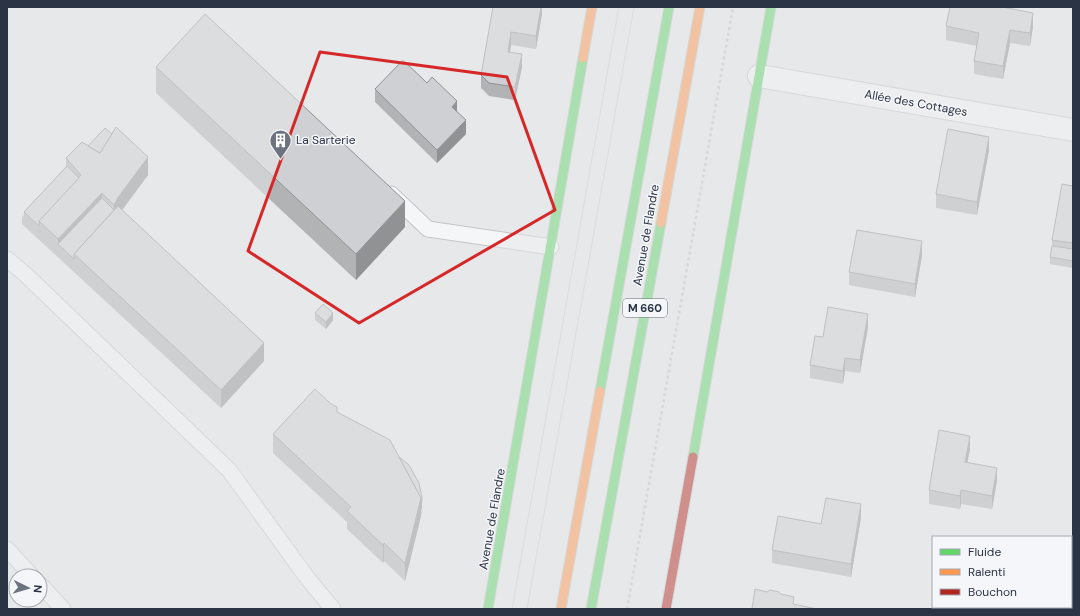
<svg xmlns="http://www.w3.org/2000/svg" width="1080" height="616" viewBox="0 0 1080 616" font-family="'DM Sans',sans-serif">
  <style>
    .lines { fill: none; stroke-linecap: round; stroke-linejoin: round }
    .lane-casing { stroke: #c4c6c8; stroke-width: 17 }
    .street-casing { stroke: #c4c6c8; stroke-width: 24 }
    .fast-casing { stroke: #c4c6c8; stroke-width: 11 }
    .slow-casing { stroke: #c4c6c8; stroke-width: 11 }
    .jam-casing { stroke: #c4c6c8; stroke-width: 11 }
    .path { stroke: #c5c6ca; stroke-width: 2.5; stroke-dasharray: 3 3; stroke-linecap: butt }
    .lane { stroke: #f5f6f7; stroke-width: 15 }
    .street { stroke: #f5f6f7; stroke-width: 22 }
    .fast { stroke: #63d668; stroke-width: 9 }
    .slow { stroke: #ff974d; stroke-width: 9 }
    .jam { stroke: #b3261e; stroke-width: 9 }
    .tram { stroke: #cecfd2; stroke-width: 1 }
    .wall { fill: #b1b3b5 }
    .shaded-wall { fill: #909294 }
    .building { fill: #ced0d3; stroke: #909294 }
    .marked { fill: none; stroke: #d62828; stroke-width: 3; stroke-linejoin: round }
    .labels { text-anchor: middle; dominant-baseline: central; stroke-width: 3; stroke-linejoin: round; paint-order: stroke }
    .shield { fill: #f4f6f9; stroke: #676e7b; stroke-width: 1 }
    .shield-label { font-size: 11px; font-weight: bold; fill: #2b3445 }
    .street-label { font-size: 12px; fill: #2b3445; stroke: #f4f6f9 }
    .poi-label { font-size: 12px; fill: #2b3445; stroke: #f4f6f9; text-anchor: start }
  </style>
  <rect width="100%" height="100%" fill="#e6e8ea"/>
  <g class="lines">
    <defs>
      <g id="lane">
        <path d="M391,194L428,229L551,247"/>
        <path d="M7,259L25,274L229,470L308,579L333,609"/>
        <path d="M7,549L32,576"/>
        <path d="M40,584L63,609"/>
      </g>
      <path id="street" d="M759,76L1073,130"/>
      <g id="fast">
        <path d="M600,391L669,7"/>
        <path d="M693,457L771,7"/>
        <path d="M488,609L583,58"/>
        <path d="M591,609L661,223"/>
      </g>
      <g id="slow">
        <path d="M583,58L592,7"/>
        <path d="M661,223L700,7"/>
        <path d="M561,609L600,391"/>
      </g>
      <path id="jam" d="M666,609L693,457"/>
    </defs>
    <use href="#lane" class="lane-casing"/>
    <use href="#street" class="street-casing"/>
    <use href="#fast" class="fast-casing"/>
    <use href="#slow" class="slow-casing"/>
    <use href="#jam" class="jam-casing"/>
    <path class="path" d="M627,609L733,7"/>
    <use href="#lane" class="lane"/>
    <use href="#street" class="street"/>
    <use href="#fast" class="fast"/>
    <use href="#slow" class="slow"/>
    <use href="#jam" class="jam"/>
    <g class="tram">
      <path d="M512,609L619,7"/>
      <path d="M527,609L634,7"/>
    </g>
  </g>
  <g class="wall">
    <path d="M493,7H542V14L536,49L511,45L510,52L522,67L515,100L489,96L481,88V75Z"/>
    <path d="M946,26H1033L1030,46L1010,43L1003,79L974,74V61L977,46L946,40Z"/>
    <path d="M156,67L405,227L356,280L156,93Z"/>
    <path d="M427,83L457,112L466,134L437,163L375,102V89Z"/>
    <path d="M88,146L148,175L122,210L264,361L221,408L22,224V217L24,215V212L66,167V158Z"/>
    <path d="M989,150L977,215L936,208V194Z"/>
    <path d="M1073,186V268L1050,264V257L1052,246V240Z"/>
    <path d="M922,255L915,297L849,285V272Z"/>
    <path d="M315,313L333,320L326,329L315,320Z"/>
    <path d="M868,327L860,373L845,371L843,384L810,378V365L823,337Z"/>
    <path d="M337,412L422,505L421,516L405,581L384,561L383,563L347,529V522L273,453V434Z"/>
    <path d="M970,449L967,462L997,481L992,509L961,504L960,509L929,504V490Z"/>
    <path d="M861,517L851,577L772,563V550Z"/>
  </g>
  <g class="shaded-wall">
    <path d="M541,7H542V14L536,49V36Z"/>
    <path d="M1033,13V26L1030,46V33Z"/>
    <path d="M1010,30V43L1003,79V66Z"/>
    <path d="M511,32V45L508,65V52Z"/>
    <path d="M522,54V67L515,100V87Z"/>
    <path d="M457,101V114L452,107Z"/>
    <path d="M466,120V134L437,163V150Z"/>
    <path d="M989,137V150L977,215V202Z"/>
    <path d="M148,157V175L117,217L114,216V205L117,199Z"/>
    <path d="M102,193V212L58,244V258V239Z"/>
    <path d="M405,201V227L356,280V254Z"/>
    <path d="M922,241V255L915,297V284Z"/>
    <path d="M333,313V320L326,329V322Z"/>
    <path d="M868,314V327L860,373V360Z"/>
    <path d="M264,343V361L221,408V390Z"/>
    <path d="M845,358V371L843,384V371Z"/>
    <path d="M970,436V449L965,475V462Z"/>
    <path d="M997,468V481L992,509V496Z"/>
    <path d="M961,490V504L960,509V496Z"/>
    <path d="M421,498H422L421,516L405,581V563Z"/>
    <path d="M861,504V517L851,577V564Z"/>
    <path d="M384,543V561L383,563V545Z"/>
  </g>
  <g class="building">
    <path d="M493,7H541L536,36L511,32L508,52L522,54L515,87L489,83L481,75Z"/>
    <path d="M950,7H1002L1033,13L1030,33L1010,30L1003,66L974,61L979,33L946,26Z"/>
    <path d="M205,14L405,201L356,254L156,67Z"/>
    <path d="M403,60L427,83L432,77L457,101L452,107L466,120L437,150L375,89Z"/>
    <path d="M116,127L148,157L117,199L114,205L102,193L58,239L39,221L81,175L66,158L82,142L100,153Z"/>
    <path d="M105,128L112,134L100,153L88,146Z"/>
    <path d="M948,129L989,137L977,202L936,194Z"/>
    <path d="M67,166L79,178L39,221V226L24,212Z"/>
    <path d="M1062,184L1073,186V243L1052,240Z"/>
    <path d="M102,198L114,210L74,254V259L58,244Z"/>
    <path d="M118,206L264,343L221,390L74,254Z"/>
    <path d="M857,230L922,241L915,284L849,272Z"/>
    <path d="M1052,246L1073,249V261L1050,257Z"/>
    <path d="M323,304L333,313L326,322L315,313Z"/>
    <path d="M828,307L868,314L860,360L845,358L843,371L810,365L815,336L823,337Z"/>
    <path d="M315,389L331,404L337,407V412L390,440L421,498L405,563L384,543L383,545L347,511L351,507L273,434Z"/>
    <path d="M939,430L970,436L965,462L997,468L992,496L961,490L960,496L929,490Z"/>
    <path d="M399,457L409,465L419,483L422,498L421,509V498Z"/>
    <path d="M826,498L861,504L851,564L772,550L778,516L821,524Z"/>
    <path d="M755,589L767,592L770,590L779,592L781,594L794,597L793,604L817,609H752Z"/>
  </g>
  <path d="M0 0H1080V616H0ZM320,52L507,77L555,210L359,323L248,251Z" fill="#e6e8ea" fill-opacity=".55" fill-rule="evenodd"/>
  <path class="marked" d="M320,52L507,77L555,210L359,323L248,251Z"/>
  <defs>
    <symbol id="building-pin" viewBox="-11 -11 22 30"><path d="M0 17L-7.5 6A9.5 9.5 0 1 1 7.5 6Z" fill="#6c737f" stroke="#f4f6f9"/><path d="M-4-6H4V6H1V3H-1V6H-4ZM-2.5-4.3h1.7v1.8h-1.7ZM.8-4.3h1.7v1.8H.8ZM-2.5-1h1.7V.8h-1.7ZM.8-1h1.7V.8H.8Z" fill="#fff"/></symbol>
  </defs>
  <g fill-rule="evenodd">
    <use href="#building-pin" x="268" y="128" width="25" height="34"/>
  </g>
  <g class="labels">
    <rect class="shield" x="623" y="299" width="44" height="18" rx="3"/>
    <g class="shield-label">
      <text x="645" y="308">M 660</text>
    </g>
    <g class="street-label">
      <text transform="translate(916 103) rotate(10)">Allée des Cottages</text>
      <text transform="translate(646 235) rotate(-80)">Avenue de Flandre</text>
      <text transform="translate(492 519) rotate(-80)">Avenue de Flandre</text>
    </g>
    <g class="poi-label">
      <text x="296" y="140">La Sarterie</text>
    </g>
  </g>
  <rect width="1080" height="616" fill="none" stroke="#2b3445" stroke-width="16"/>
  <rect x="932" y="536" width="140" height="72" fill="#f4f6f9" stroke="#a4a8b1"/>
  <rect x="940" y="549" width="20" height="6" fill="#63d668" stroke="#a4a8b1"/>
  <text x="968" y="556" font-size="12" fill="#2b3445">Fluide</text>
  <rect x="940" y="569" width="20" height="6" fill="#ff974d" stroke="#a4a8b1"/>
  <text x="968" y="576" font-size="12" fill="#2b3445">Ralenti</text>
  <rect x="940" y="589" width="20" height="6" fill="#b3261e" stroke="#a4a8b1"/>
  <text x="968" y="596" font-size="12" fill="#2b3445">Bouchon</text>
  <g transform="translate(28 588) rotate(95)"><circle r="19" fill="#f4f6f9" stroke="#a4a8b1"/>
  <path d="M0-3L7 15L0 10L-7 15Z" fill="#6c737f"/>
  <text y="-6" font-size="11" font-weight="bold" text-anchor="middle" fill="#2b3445">N</text>
  </g>
</svg>
